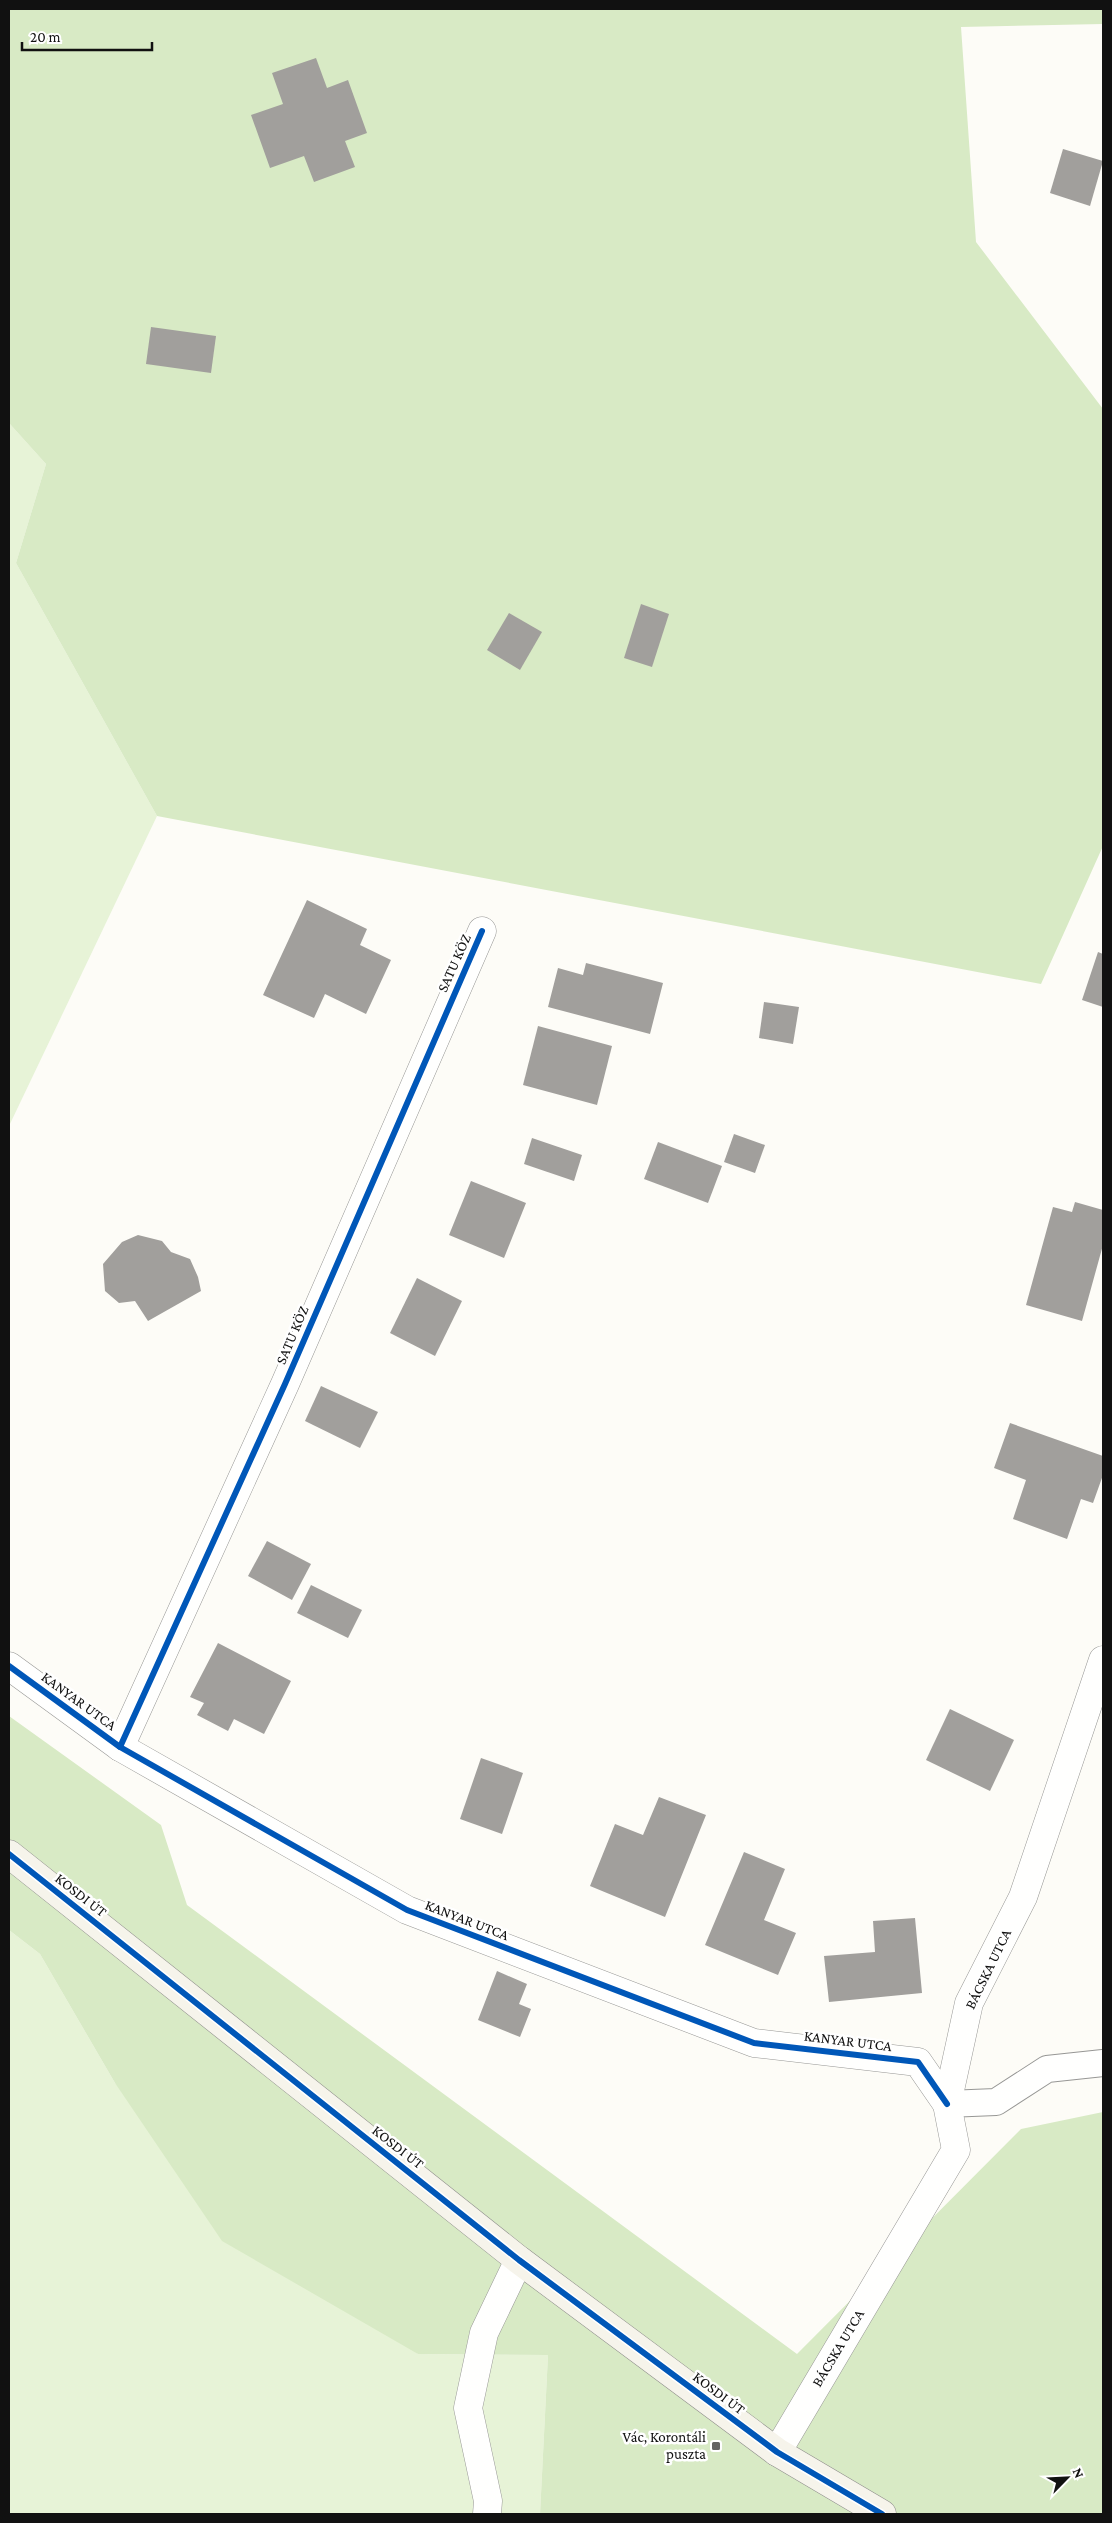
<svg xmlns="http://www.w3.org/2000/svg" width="1112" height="2523" viewBox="0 0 1112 2523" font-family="'Crimson Pro',serif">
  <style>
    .green { fill: #e7f3d7 }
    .forest { fill: #d8eac5 }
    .building { fill: #a19f9c }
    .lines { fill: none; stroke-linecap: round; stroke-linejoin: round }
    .lane-casing { stroke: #979795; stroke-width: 28 }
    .street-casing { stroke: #979795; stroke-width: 29 }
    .secondary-casing { stroke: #8e8d8b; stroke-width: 29 }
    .lane { stroke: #fffffe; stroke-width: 26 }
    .street { stroke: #fffffe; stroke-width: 28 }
    .secondary { stroke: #f6f4eb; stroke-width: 28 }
    .cycleway-casing { stroke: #fff; stroke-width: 9 }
    .cycleway { stroke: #0057b8; stroke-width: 6 }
    .poi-dot { fill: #646362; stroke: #fff; stroke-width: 2 }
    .labels { text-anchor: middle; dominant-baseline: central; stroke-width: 5; stroke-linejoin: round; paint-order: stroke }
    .street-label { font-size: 15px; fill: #111; stroke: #fff }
    .poi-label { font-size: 15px; fill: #111; stroke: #fff; text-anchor: end }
  </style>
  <rect width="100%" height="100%" fill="#fdfcf7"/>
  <g class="green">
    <path d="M9,423L46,464L16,563L157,816L9,1126Z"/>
    <path d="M9,1930L40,1954L115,2083L418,2354L548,2355L540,2514H9Z"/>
  </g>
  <g class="forest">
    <path d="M9,9H1103V24L961,27L976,242L1103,409V846L1041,984L157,816L16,563L46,464L9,423Z"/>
    <path d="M9,1716L161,1825L187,1905L797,2354L1021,2129L1103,2112V2514H540L548,2355L418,2354L222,2241L115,2083L40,1954L9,1930Z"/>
  </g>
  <g class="building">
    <path d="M316,58L327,88L348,80L367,133L345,141L355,167L314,182L304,156L270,168L251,115L283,104L272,73Z"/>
    <path d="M1063,149L1103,161L1090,206L1050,193Z"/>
    <path d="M151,327L216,336L211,373L146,364Z"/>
    <path d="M641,604L669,614L652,667L624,658Z"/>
    <path d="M509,613L542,632L520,670L487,650Z"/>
    <path d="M307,900L367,929L360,945L391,960L366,1014L325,994L314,1018L263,995Z"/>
    <path d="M1098,952L1103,954V1007L1082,1000Z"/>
    <path d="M586,963L663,983L650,1034L548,1007L558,968L583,975Z"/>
    <path d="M764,1002L799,1007L793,1044L759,1038Z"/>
    <path d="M538,1026L612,1046L597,1105L523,1085Z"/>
    <path d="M734,1134L765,1145L755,1173L724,1162Z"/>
    <path d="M532,1138L582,1155L574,1181L524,1164Z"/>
    <path d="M658,1142L722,1166L708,1203L644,1179Z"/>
    <path d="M471,1181L526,1203L504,1258L449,1235Z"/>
    <path d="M1075,1202L1103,1210V1245L1082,1321L1026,1305L1053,1207L1072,1212Z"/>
    <path d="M138,1235L162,1241L171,1252L190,1259L198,1277L201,1291L148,1321L135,1301L119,1303L105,1291L103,1264L122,1242Z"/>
    <path d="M417,1278L462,1301L435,1356L390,1333Z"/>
    <path d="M321,1386L378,1412L360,1448L305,1421Z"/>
    <path d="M1010,1423L1103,1456V1475L1093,1503L1081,1499L1067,1539L1013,1519L1026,1480L994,1468Z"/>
    <path d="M267,1541L311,1564L292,1600L248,1576Z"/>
    <path d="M311,1585L362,1610L348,1638L297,1613Z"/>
    <path d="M218,1643L291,1681L264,1734L234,1719L228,1731L197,1715L204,1703L190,1697Z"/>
    <path d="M950,1709L1014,1740L990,1791L926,1760Z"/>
    <path d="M481,1758L523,1773L502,1834L460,1819Z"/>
    <path d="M659,1797L706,1815L665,1917L590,1886L615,1824L643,1835Z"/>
    <path d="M744,1852L785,1869L764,1920L796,1933L778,1975L705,1945Z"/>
    <path d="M915,1918L922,1993L829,2002L824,1956L875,1952L873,1921Z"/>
    <path d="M497,1971L527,1984L519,2004L531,2009L520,2037L478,2020Z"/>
  </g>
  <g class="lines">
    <defs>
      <path id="lane" d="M947,2104L996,2102L1047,2069L1103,2063"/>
      <g id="street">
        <path d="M9,1666L120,1747L407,1910L754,2043L918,2062L947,2104"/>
        <path d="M120,1747L285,1384L482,931"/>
        <path d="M777,2452L956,2150L947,2104L969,2003L1023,1897L1103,1660"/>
        <path d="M487,2514L488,2501L468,2408L484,2333L519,2260"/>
      </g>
      <path id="secondary" d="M9,1854L519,2260L777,2452L882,2514"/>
    </defs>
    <use href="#lane" class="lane-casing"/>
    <use href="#street" class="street-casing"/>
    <use href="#secondary" class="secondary-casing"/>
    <use href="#lane" class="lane"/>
    <use href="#street" class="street"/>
    <use href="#secondary" class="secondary"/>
    <defs>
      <g id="cycleway">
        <path d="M9,1666L120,1747L407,1910L754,2043L918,2062L947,2104"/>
        <path d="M120,1747L285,1384L482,931"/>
        <path d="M9,1854L519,2260L777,2452L882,2514"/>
      </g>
    </defs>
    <use href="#cycleway" class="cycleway-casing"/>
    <use href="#cycleway" class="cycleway"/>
  </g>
  <rect class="poi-dot" x="711" y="2441" width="10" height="10" rx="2.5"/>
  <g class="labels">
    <g class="street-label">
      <text transform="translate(454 963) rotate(-66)">SATU KÖZ</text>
      <text transform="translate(292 1335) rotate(-67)">SATU KÖZ</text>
      <text transform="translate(79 1701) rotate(36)">KANYAR UTCA</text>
      <text transform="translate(81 1895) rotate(38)">KOSDI ÚT</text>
      <text transform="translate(467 1920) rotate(21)">KANYAR UTCA</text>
      <text transform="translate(988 1969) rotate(-64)">BÁCSKA UTCA</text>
      <text transform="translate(848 2041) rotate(7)">KANYAR UTCA</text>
      <text transform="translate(398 2147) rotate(38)">KOSDI ÚT</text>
      <text transform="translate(838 2348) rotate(-59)">BÁCSKA UTCA</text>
      <text transform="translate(719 2393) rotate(37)">KOSDI ÚT</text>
    </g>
    <g class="poi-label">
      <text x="706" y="2437">Vác, Korontáli<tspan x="706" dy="17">puszta</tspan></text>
    </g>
  </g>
  <rect width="1112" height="2523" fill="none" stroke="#111111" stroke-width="20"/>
  <g transform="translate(1067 2478) rotate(66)" stroke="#ffffff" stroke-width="4" paint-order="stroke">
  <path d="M0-4L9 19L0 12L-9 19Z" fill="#111111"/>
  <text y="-8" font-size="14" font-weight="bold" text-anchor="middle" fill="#111111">N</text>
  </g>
  <path d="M22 42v8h130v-8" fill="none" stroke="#111111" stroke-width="2.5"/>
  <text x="30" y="42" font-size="15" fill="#111111" stroke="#ffffff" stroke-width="4" paint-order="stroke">20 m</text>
</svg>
